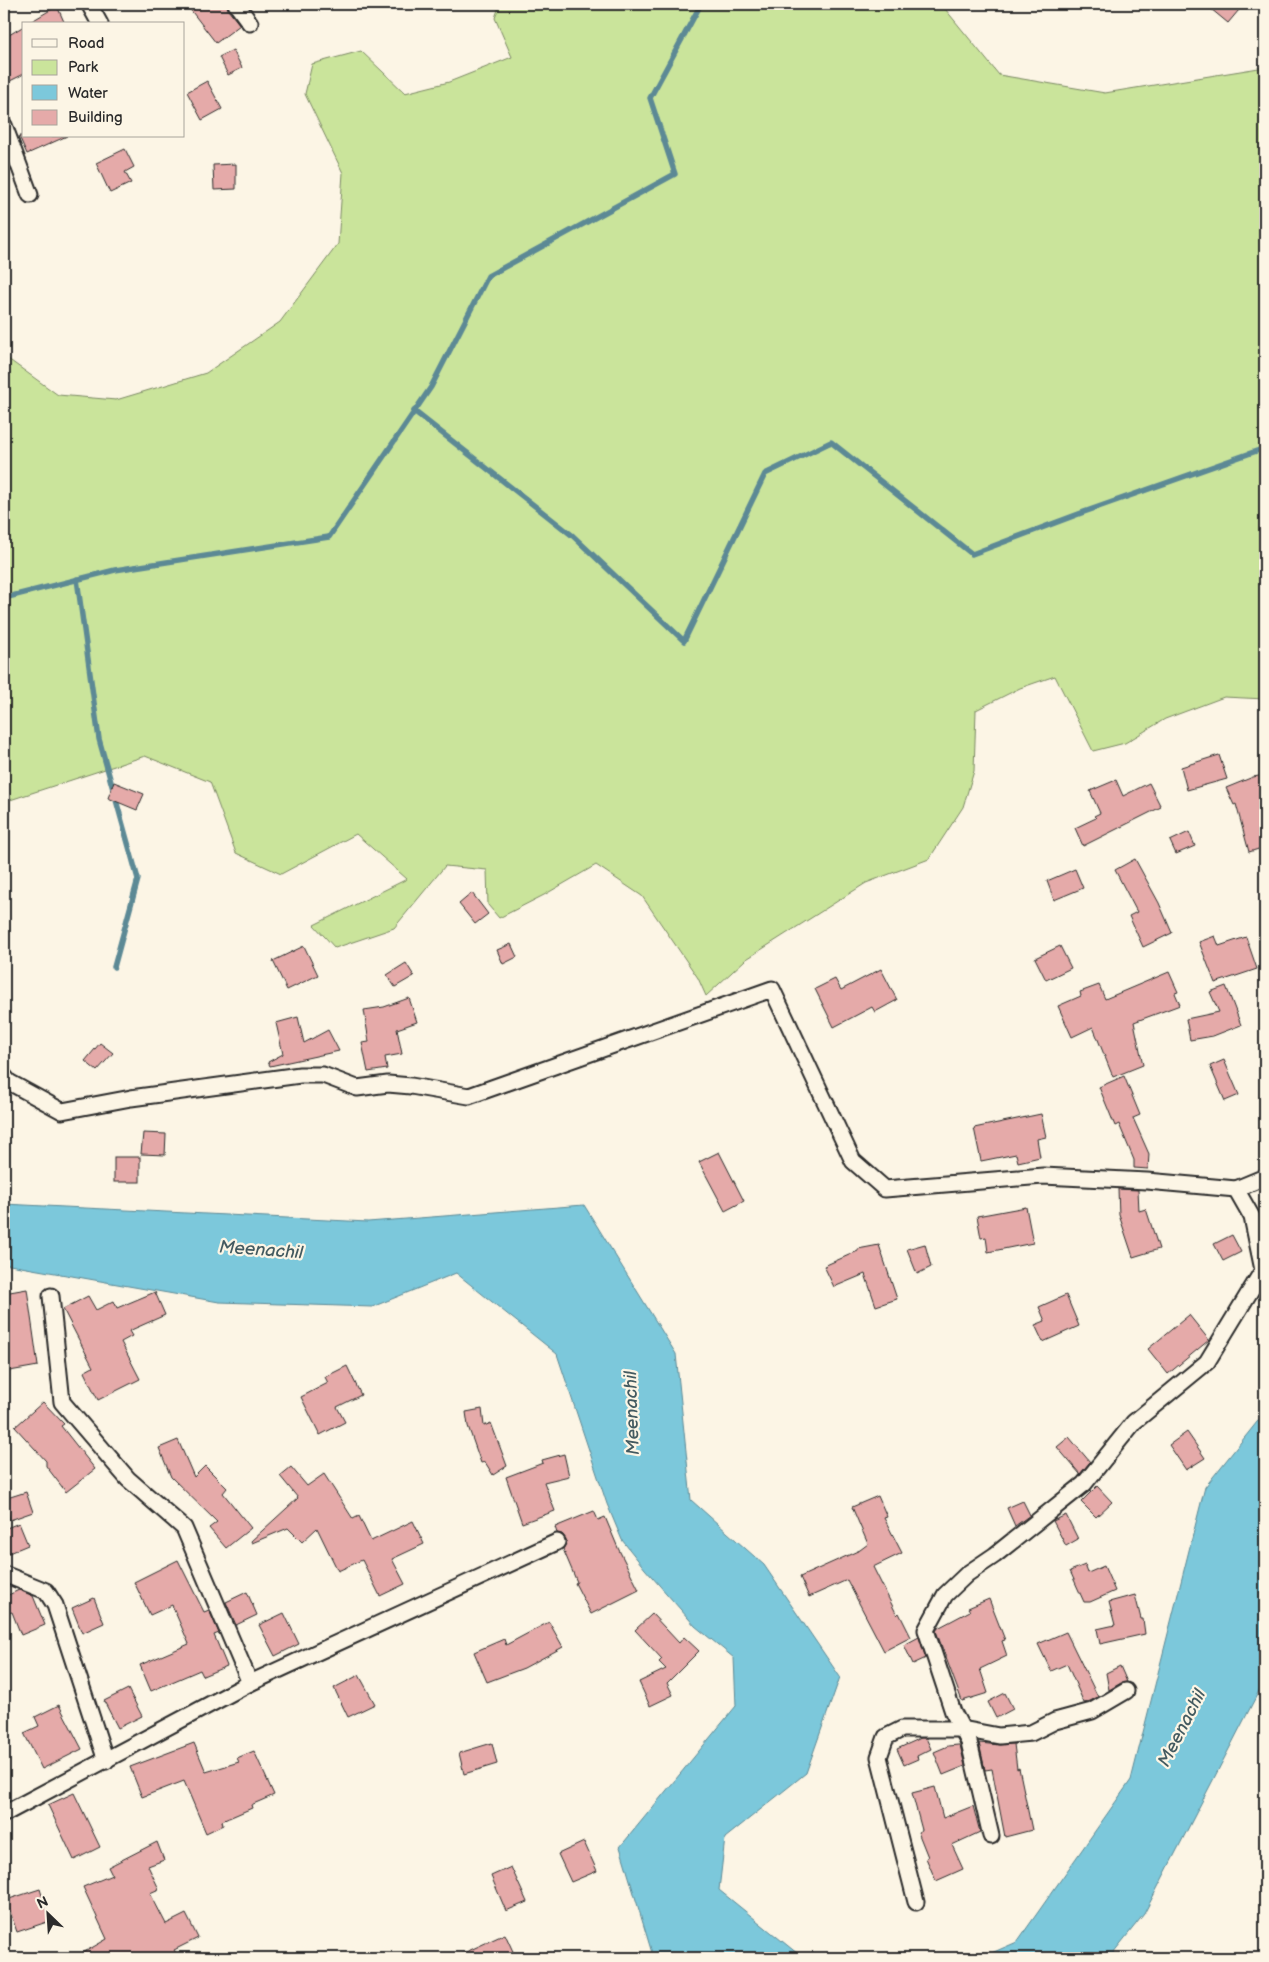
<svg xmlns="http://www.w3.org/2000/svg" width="1269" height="1962" viewBox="0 0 1269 1962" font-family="'Balsamiq Sans',sans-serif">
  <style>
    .green { fill: #cae49b; stroke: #7a8863 }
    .water { fill: #7cc8db; stroke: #5c8995 }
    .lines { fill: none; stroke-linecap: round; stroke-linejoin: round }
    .stream { stroke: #5c8995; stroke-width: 5.5 }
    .building { fill: #e5aaa9; stroke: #2b2b2b }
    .street-casing { stroke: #2b2b2b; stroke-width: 19 }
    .street { stroke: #fcf5e5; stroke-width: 15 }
    .labels { text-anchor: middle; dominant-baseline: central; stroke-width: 4.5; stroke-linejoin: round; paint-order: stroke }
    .water-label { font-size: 18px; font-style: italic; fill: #435a60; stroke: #fcf5e5 }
  </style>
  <rect width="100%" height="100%" fill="#fcf5e5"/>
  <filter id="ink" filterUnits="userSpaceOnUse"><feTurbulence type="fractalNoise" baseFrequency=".02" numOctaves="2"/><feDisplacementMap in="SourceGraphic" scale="10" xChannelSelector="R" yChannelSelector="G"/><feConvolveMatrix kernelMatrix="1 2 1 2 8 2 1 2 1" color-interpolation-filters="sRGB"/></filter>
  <g filter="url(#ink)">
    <path class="green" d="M500,4H941L999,75L1105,93L1265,67V699L1224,697L1165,719L1125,743L1093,751L1055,676L1020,688L976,710L974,771L963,807L929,859L866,883L745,960L706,996L698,978L642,896L596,865L544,895L499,918L488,905L487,870L445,866L394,928L335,948L314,925L407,879L356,834L281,874L236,853L210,782L145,756L4,802V356L58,395L116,400L206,373L280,322L338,244L343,173L305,94L312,64L361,51L405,93L449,82L512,57L495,18Z"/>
    <g class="water">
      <path d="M4,1204L368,1222L584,1205L676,1354L691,1500L764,1565L840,1677L806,1773L725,1838L719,1890L803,1958H657L652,1953L620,1847L736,1706L734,1658L695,1626L645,1569L622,1540L607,1504L557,1354L456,1273L372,1307L219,1302L4,1264Z"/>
      <path d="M1265,1412V1662L1262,1685L1144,1914L1109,1958H980L1017,1942L1131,1780L1205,1487Z"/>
    </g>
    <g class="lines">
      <g class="stream">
        <path d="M414,411L573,536L684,641L765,474L831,442L972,554L1084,512L1265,448"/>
        <path d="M77,579L99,739L138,879L114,967"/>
        <path d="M4,598L115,570L329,537L431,387L488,276L675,174L650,98L701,4"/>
      </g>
    </g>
    <g class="building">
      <path d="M186,4H227L228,10L240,25L216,43Z"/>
      <path d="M1205,4H1244L1228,23Z"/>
      <path d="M57,6L65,24H27Z"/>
      <path d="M24,26V74L4,84V38Z"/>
      <path d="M233,50L242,68L228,75L219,57Z"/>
      <path d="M207,81L222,109L202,120L187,92Z"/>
      <path d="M19,136H67L27,154Z"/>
      <path d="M125,149L134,167L125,172L131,183L110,193L96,163Z"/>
      <path d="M236,164V189L214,190L213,165Z"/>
      <path d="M1219,755L1227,779L1187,790L1181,767Z"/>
      <path d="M1265,775V798L1260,799L1265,818V847L1249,852L1236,804L1234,805L1226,788L1253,777Z"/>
      <path d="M1116,780L1123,796L1149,783L1161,807L1083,846L1075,828L1096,818L1094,816L1100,813L1090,791Z"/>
      <path d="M114,782L144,794L137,810L108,798Z"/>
      <path d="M1189,832L1195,846L1176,854L1170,841Z"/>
      <path d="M1135,859L1159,903L1172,933L1143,947L1129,916L1137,912L1115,870Z"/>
      <path d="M1075,869L1083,888L1054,900L1047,881Z"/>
      <path d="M472,893L488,914L475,924L459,904Z"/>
      <path d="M1215,936L1219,946L1246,937L1257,969L1215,983L1199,942Z"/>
      <path d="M511,944L517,957L503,964L497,950Z"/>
      <path d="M304,946L318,975L287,990L273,961Z"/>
      <path d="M1060,946L1071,968L1046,980L1035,958Z"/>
      <path d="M406,963L414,976L395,987L387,975Z"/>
      <path d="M881,969L897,1000L875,1012L872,1007L834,1027L815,989L835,979L841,990Z"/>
      <path d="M1169,972L1178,992L1175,993L1180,1005L1134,1022L1143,1065L1113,1077L1093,1027L1072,1037L1058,1006L1081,996L1080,992L1099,985L1105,999Z"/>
      <path d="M1226,986L1241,1025L1213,1036L1190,1040L1186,1019L1219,1012L1210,992Z"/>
      <path d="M409,998L417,1022L397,1029L402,1054L385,1057L387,1069L368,1072L362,1043L369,1042L364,1010L384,1007Z"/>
      <path d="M298,1017L304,1043L328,1030L339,1051L270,1066L268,1062L283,1054L276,1023Z"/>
      <path d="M100,1043L113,1053L97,1071L85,1061Z"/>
      <path d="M1224,1060L1239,1095L1225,1101L1210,1066Z"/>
      <path d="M1124,1076L1140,1115L1133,1118L1149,1154L1148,1169L1134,1168V1160L1119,1124L1115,1126L1099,1087Z"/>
      <path d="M1041,1114L1046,1137L1037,1139L1040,1157L1018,1162L1016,1154L981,1161L974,1128Z"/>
      <path d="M143,1133L166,1134L165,1155L141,1154Z"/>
      <path d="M719,1152L744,1201L725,1211L699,1162Z"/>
      <rect x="114" y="1157" width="26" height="25"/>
      <path d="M1118,1189L1138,1190L1139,1211L1146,1209L1159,1249L1133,1257L1119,1215Z"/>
      <path d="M1026,1207L1033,1243L988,1252L986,1237L981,1238L977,1216Z"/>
      <path d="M1232,1235L1241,1252L1223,1261L1214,1244Z"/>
      <path d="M925,1244L931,1267L917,1274L907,1249Z"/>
      <path d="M879,1245L897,1299L876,1306L865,1274L834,1287L824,1266L858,1251V1249Z"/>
      <path d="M27,1289L38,1366L4,1372V1293Z"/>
      <path d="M155,1292L165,1315L129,1331L132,1336L121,1342L140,1379L98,1400L84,1372L93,1367L63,1309L88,1296L96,1310L114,1301L117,1308Z"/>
      <path d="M1066,1295L1079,1326L1043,1342L1035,1325L1045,1321L1039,1307Z"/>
      <path d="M1189,1315L1209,1340L1168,1374L1148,1349Z"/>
      <path d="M347,1366L361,1395L337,1407L345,1422L320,1435L301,1397L328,1383L325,1377Z"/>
      <path d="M43,1402L64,1424L61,1426L95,1469L66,1492L46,1466V1461L15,1427Z"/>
      <path d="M482,1409L484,1426L491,1423L507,1466L493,1475L485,1462L481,1463L468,1426L466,1412Z"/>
      <path d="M1187,1432L1205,1458L1186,1470L1169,1445Z"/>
      <path d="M1069,1437L1090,1462L1080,1474L1057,1447Z"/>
      <path d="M178,1440L194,1477L205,1466L227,1488L223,1493L251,1528L226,1548L209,1528L217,1522L171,1477L159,1448Z"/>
      <path d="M564,1454L569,1476L544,1482L555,1511L522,1523L506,1477L543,1463L542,1460Z"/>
      <path d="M291,1467L307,1486L324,1474L353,1519L359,1516L371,1541L413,1521L424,1544L392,1559L405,1584L380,1596L362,1560L338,1571L317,1528L302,1542L288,1528L252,1543L251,1541L298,1498L280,1476Z"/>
      <path d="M1097,1486L1112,1502L1096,1517L1081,1502Z"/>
      <path d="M26,1492L33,1512L10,1520L4,1499Z"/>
      <path d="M878,1496L887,1517L884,1518L902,1553L873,1567L897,1615L899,1613L911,1637L884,1651L847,1580L809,1597L800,1577L860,1550L868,1544L852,1507Z"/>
      <path d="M1023,1501L1030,1515L1015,1526L1007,1508Z"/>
      <path d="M594,1511L598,1520L605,1517L618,1548L639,1590L591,1614L575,1583L577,1582L563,1549L566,1543V1539L562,1534L557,1533L555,1527Z"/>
      <path d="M1066,1515L1078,1539L1066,1546L1053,1521Z"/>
      <path d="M19,1523L28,1545L4,1555V1529Z"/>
      <path d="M178,1560L204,1612L209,1610L219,1633L214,1635L227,1666L203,1676L200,1670L151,1691L140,1665L189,1644L172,1605L150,1615L134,1582Z"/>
      <path d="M1085,1565L1088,1573L1104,1566L1115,1591L1090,1602H1084L1070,1571Z"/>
      <path d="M19,1590L33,1596L45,1625L21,1635L12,1612L8,1613L4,1604V1597Z"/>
      <path d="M247,1592L257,1615L236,1625L226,1602Z"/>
      <path d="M1135,1595L1141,1619H1143L1145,1634L1100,1644L1097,1629L1115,1625L1109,1602Z"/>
      <path d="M94,1598L104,1623L82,1633L72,1608Z"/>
      <path d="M989,1599L1005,1640L1002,1641L1007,1656L980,1669L988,1693L962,1701L936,1631L938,1628L970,1611L968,1608Z"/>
      <path d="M284,1613L299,1644L275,1656L259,1625Z"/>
      <path d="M652,1614L679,1643L684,1637L699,1651L667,1683L673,1695L650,1706L639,1682L666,1669L659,1662L662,1659L635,1630Z"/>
      <path d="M549,1622L563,1647L524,1668L487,1682L474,1652L504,1639L506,1645Z"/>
      <path d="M1066,1632L1098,1697L1088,1702L1084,1703L1067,1664L1051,1671L1038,1644Z"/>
      <path d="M919,1637L926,1658L913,1664L904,1645Z"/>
      <path d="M1120,1666L1127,1682L1121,1683L1109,1690L1106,1673Z"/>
      <path d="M359,1675L375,1704L348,1717L334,1688Z"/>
      <path d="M128,1689L142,1716L118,1728L104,1701Z"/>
      <path d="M1005,1693L1013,1709L996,1718L988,1702Z"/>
      <path d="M59,1705L82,1749L42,1769L24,1733L39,1726L35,1717Z"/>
      <path d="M921,1738H926L931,1749L917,1756L918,1759L904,1765L897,1749Z"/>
      <path d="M194,1743L206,1772L239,1762L237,1758L254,1751L274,1795L251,1805L252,1808L222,1821L223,1825L206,1833L184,1781L142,1797L130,1767Z"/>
      <path d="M492,1743L497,1764L464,1774L459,1753Z"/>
      <path d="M979,1743L1000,1745L1014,1744L1017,1769L1019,1768L1032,1830L1005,1837L992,1769L985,1770Z"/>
      <path d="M958,1745H960L965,1766L943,1775L934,1752L948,1746Z"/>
      <path d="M935,1787L943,1818L973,1806L980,1832L952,1845L963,1869L936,1881L926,1858L928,1857L918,1832L922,1830L912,1793Z"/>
      <path d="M74,1793L100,1847L74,1860L48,1805Z"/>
      <path d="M157,1842L164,1860L148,1866L159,1889L150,1893L166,1924L186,1914L198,1938L174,1950L179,1958H74L107,1939L83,1887L112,1875L108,1867Z"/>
      <path d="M584,1842L597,1871L571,1882L558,1854Z"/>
      <path d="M511,1867L527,1902L506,1911L491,1876Z"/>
      <path d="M40,1889L50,1921L17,1932L6,1900Z"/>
      <path d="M505,1934L516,1958H453Z"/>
    </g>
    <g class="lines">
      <defs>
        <g id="street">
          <path d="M89,4L100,24"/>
          <path d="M236,4L250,23"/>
          <path d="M4,125L30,195"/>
          <path d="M4,1076L9,1082L62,1111L131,1098L300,1075H323L357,1088L388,1084L411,1086L469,1096L772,989L853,1161L885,1189L1043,1176L1147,1181L1236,1189L1265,1177"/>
          <path d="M51,1296L62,1402L128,1479L184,1528L250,1683"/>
          <path d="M4,1574L46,1591L55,1605L106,1761"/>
          <path d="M4,1814L250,1683L557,1542"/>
          <path d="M991,1836L969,1742L953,1712L926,1630L945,1595L967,1574L995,1555L1084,1484L1134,1422L1207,1362L1263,1270L1252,1217L1236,1189"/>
          <path d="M916,1902L879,1757L886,1737L902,1729H962L999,1736L1031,1733L1055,1721L1092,1711L1126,1691"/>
        </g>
      </defs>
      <use href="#street" class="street-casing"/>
      <use href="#street" class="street"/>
    </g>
  </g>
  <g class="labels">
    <g class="water-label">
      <text transform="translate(261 1250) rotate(4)">Meenachil</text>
      <text transform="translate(632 1413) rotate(-92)">Meenachil</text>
      <text transform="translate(1182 1728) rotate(-63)">Meenachil</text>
    </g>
  </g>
  <rect width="1269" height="1962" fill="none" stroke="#fcf5e5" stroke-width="20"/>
  <rect x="10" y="10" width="1249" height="1942" fill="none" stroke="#2b2b2b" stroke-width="2" filter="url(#ink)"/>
  <rect x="22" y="22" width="162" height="115" fill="#fcf5e5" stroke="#a8a49b"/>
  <rect x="32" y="39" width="25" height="8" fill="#fcf5e5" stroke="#a8a49b"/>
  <text x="68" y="48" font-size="15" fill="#2b2b2b">Road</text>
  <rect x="32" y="60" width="25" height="15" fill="#cae49b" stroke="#a8a49b"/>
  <text x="68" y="72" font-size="15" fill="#2b2b2b">Park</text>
  <rect x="32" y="85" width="25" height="15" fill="#7cc8db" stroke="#a8a49b"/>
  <text x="68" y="98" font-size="15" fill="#2b2b2b">Water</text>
  <rect x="32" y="110" width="25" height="15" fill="#e5aaa9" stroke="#a8a49b"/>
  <text x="68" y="122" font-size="15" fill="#2b2b2b">Building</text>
  <g transform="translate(48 1914) rotate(335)" stroke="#fcf5e5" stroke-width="4" paint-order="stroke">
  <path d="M0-4L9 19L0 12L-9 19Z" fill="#2b2b2b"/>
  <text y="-8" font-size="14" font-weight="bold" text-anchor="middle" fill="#2b2b2b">N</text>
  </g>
</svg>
